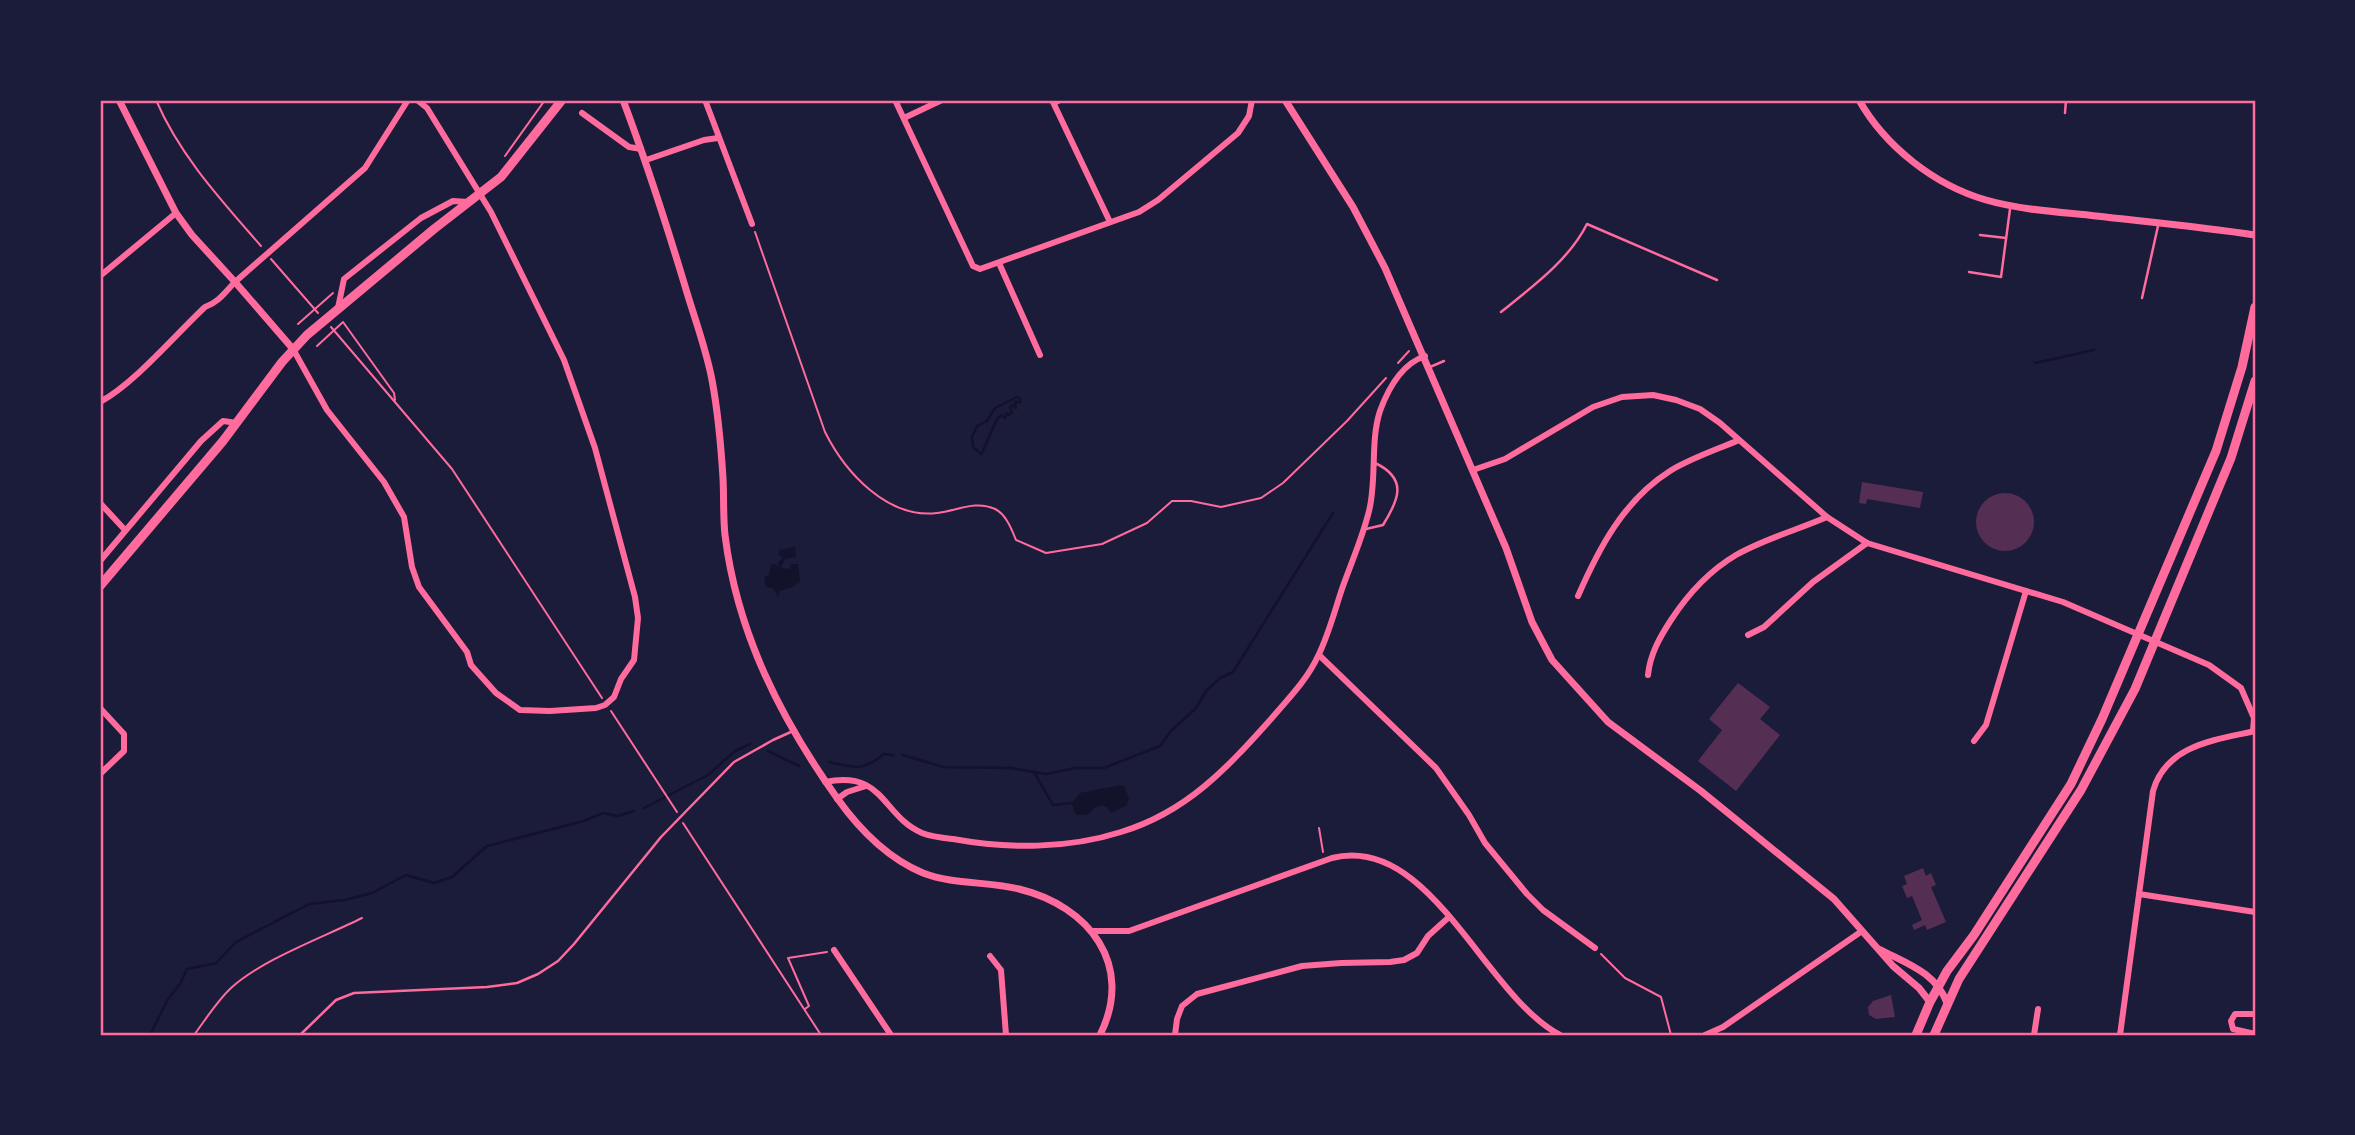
<svg xmlns="http://www.w3.org/2000/svg" width="2355" height="1135" viewBox="0 0 2355 1135" font-family="Montserrat,sans-serif">
  <style>
    .water { fill: #12122b }
    .lines { fill: none; stroke-linecap: round; stroke-linejoin: round }
    .stream { stroke: #12122b; stroke-width: 2.5 }
    .building { fill: #542f53 }
    .path { stroke: #ff6b9d; stroke-width: 2 }
    .service { stroke: #ff6b9d; stroke-width: 2.5 }
    .minor { stroke: #ff6b9d; stroke-width: 6 }
    .tertiary { stroke: #ff6b9d; stroke-width: 7 }
    .secondary { stroke: #ff6b9d; stroke-width: 9 }
    .neatline { fill: none; stroke: #ff6b9d; stroke-width: 2.5 }
  </style>
  <rect width="100%" height="100%" fill="#1b1b3a"/>
  <g class="water">
    <path d="M795,547L796,557L785,559L781,568L789,569L791,564H798L800,581L793,587L780,591L778,597L773,588L766,587L764,578L769,574L771,565L775,564L780,568L777,563L783,558L779,555V550Z"/>
    <path d="M1120,785L1124,786L1129,799L1126,806L1110,813L1107,807C1098,804 1095,807 1089,814L1078,815L1074,812L1072,803L1080,793Z"/>
  </g>
  <g class="lines">
    <g class="stream">
      <path d="M2035,363L2094,350"/>
      <path d="M981,454L973,447L972,437L977,426L987,421L995,408L1017,397L1020,399V402H1015L1016,408L1012,405L1010,407L1012,413L1009,415L1007,413L1005,418L1002,415L997,419L982,453"/>
      <path d="M768,751L799,766"/>
      <path d="M903,755L943,767L1011,768L1046,774L1075,768H1104L1160,746L1171,731L1196,708L1206,691L1220,678L1233,672L1333,513"/>
      <path d="M829,762C855,768 862,772 884,754L893,755"/>
      <path d="M1034,772L1053,805L1072,803"/>
      <path d="M644,808L708,775L735,751L750,744"/>
      <path d="M150,1035L168,999L180,984L187,969L216,963L236,942L309,904L345,900L372,893L406,875L434,883L452,877L487,846L584,821L603,813L618,816L634,811"/>
    </g>
  </g>
  <g class="building">
    <path d="M1862,482L1923,492L1920,508L1867,499L1866,504L1859,503Z"/>
    <circle cx="2005" cy="522" r="29"/>
    <path d="M1738,683L1770,707L1760,719L1780,735L1736,791L1698,761L1722,730L1709,719Z"/>
    <path d="M1923,868L1926,876L1931,873L1936,885L1931,887L1946,922L1927,930L1925,925L1914,930L1912,925L1922,920L1912,896L1907,898L1902,886L1907,884L1904,876Z"/>
    <path d="M1891,995L1895,1017L1876,1019L1869,1015L1868,1007L1873,1001Z"/>
  </g>
  <g class="lines">
    <g class="path">
      <path d="M156,100C180,156 222,201 261,246"/>
      <path d="M505,156L545,100"/>
      <path d="M755,232L825,432C845,472 887,519 937,513C957,511 975,500 995,509C1006,514 1012,530 1016,540L1046,553L1102,544L1147,523L1172,501H1191L1221,507L1261,498L1283,483L1347,421L1386,378"/>
      <path d="M271,259L318,313"/>
      <path d="M298,324L333,293"/>
      <path d="M331,327L452,469L602,698"/>
      <path d="M317,346L343,322L394,393L395,400"/>
      <path d="M1398,363L1409,351"/>
      <path d="M611,711L677,812"/>
      <path d="M683,823L821,1035"/>
      <path d="M1319,828L1323,852"/>
      <path d="M1601,954L1625,978L1661,997L1671,1035"/>
      <path d="M805,1009L809,1006L788,958L827,952"/>
      <path d="M194,1035C206,1019 217,1001 231,988C261,960 324,937 362,918"/>
    </g>
    <g class="service">
      <path d="M1054,105L1064,100"/>
      <path d="M2065,113L2066,100"/>
      <path d="M1980,235L2006,238"/>
      <path d="M1969,272L2001,277L2010,209"/>
      <path d="M2142,298L2158,226"/>
      <path d="M1501,312C1532,287 1569,260 1587,224L1717,280"/>
      <path d="M1430,367L1444,361"/>
      <path d="M1366,529L1383,525C1398,501 1409,479 1375,463"/>
      <path d="M300,1035L336,1000L354,993L487,987L517,983L538,974L558,961L574,944L661,837L734,762L773,740L793,731"/>
    </g>
    <g class="minor">
      <path d="M705,100L752,224"/>
      <path d="M895,100L973,266L980,269L1139,212L1158,200L1238,133L1249,116L1252,100"/>
      <path d="M1052,100L1110,222"/>
      <path d="M582,113L629,147L641,149"/>
      <path d="M904,118L942,100"/>
      <path d="M646,160L704,140L718,138"/>
      <path d="M999,263L1040,355"/>
      <path d="M100,276L176,213"/>
      <path d="M338,308L344,279L421,218L453,201L468,202"/>
      <path d="M293,349L327,410L384,482L404,517L412,567L419,587L467,652L471,665L496,693L520,710L550,711L596,708L605,705L614,697L621,679L634,660L638,618L635,597L595,448L564,360L491,212L427,108L417,100"/>
      <path d="M100,402C135,383 175,335 205,307C219,302 225,292 235,282L365,168L408,100"/>
      <path d="M1473,470L1505,459L1593,407L1622,397L1653,395L1676,400L1700,409L1720,423L1827,517L1867,543L2063,602L2209,665L2241,688L2254,718L2253,731"/>
      <path d="M100,503L125,530"/>
      <path d="M100,561L201,441L223,421L237,423"/>
      <path d="M1578,596C1599,548 1624,500 1670,471C1691,458 1716,450 1739,440"/>
      <path d="M1748,635L1764,627L1813,582L1867,543"/>
      <path d="M1319,655L1436,768L1469,815L1485,843L1527,894L1543,910L1595,948"/>
      <path d="M1648,675C1650,654 1660,637 1671,620C1688,594 1709,571 1736,555C1764,539 1797,530 1827,517"/>
      <path d="M100,708L124,734V751L100,774"/>
      <path d="M1974,741L1986,725L2026,591"/>
      <path d="M825,782C885,770 881,815 922,833C932,837 943,838 953,839C1008,849 1068,849 1121,832C1187,812 1227,768 1271,719C1288,699 1307,680 1318,656C1329,634 1335,609 1343,586C1352,561 1363,536 1369,511C1377,480 1370,441 1380,411C1388,389 1402,364 1425,356"/>
      <path d="M837,799L847,792L866,786"/>
      <path d="M2139,894L2255,912"/>
      <path d="M1091,931H1129L1332,858C1430,833 1484,995 1560,1035"/>
      <path d="M834,950L891,1035"/>
      <path d="M990,956L1001,970L1006,1035"/>
      <path d="M2255,1014H2235L2231,1021L2233,1029L2255,1034"/>
      <path d="M1175,1035L1177,1019L1182,1006L1197,994L1302,966L1341,963L1390,962L1404,960L1417,953L1428,936L1449,917"/>
      <path d="M1705,1035L1723,1027L1862,931"/>
      <path d="M2034,1035L2038,1009"/>
      <path d="M2120,1035L2153,791C2166,745 2215,740 2255,731"/>
    </g>
    <g class="tertiary">
      <path d="M119,100L176,213L192,235L235,282L293,349"/>
      <path d="M623,100C646,161 666,223 685,286C694,317 706,348 712,380C718,412 721,446 723,478C724,497 723,517 725,535C737,633 781,719 837,798C859,829 887,858 923,873C954,885 987,881 1019,889C1089,906 1135,965 1100,1035"/>
      <path d="M1285,100L1353,207L1385,268L1506,548L1532,622L1552,660L1608,722L1701,791L1834,899L1893,966L1919,988L1930,1002"/>
      <path d="M1859,100C1885,146 1934,185 1986,200C2021,210 2060,212 2096,216C2149,222 2203,227 2255,235"/>
      <path d="M1881,950C1908,964 1936,973 1947,1003"/>
    </g>
    <g class="secondary">
      <path d="M100,586L223,441L282,362L307,335L434,229L501,177L562,100"/>
      <path d="M1916,1035L1930,1002L1947,971L1974,935L2071,784L2102,719L2216,451L2242,367L2255,307"/>
      <path d="M1934,1035L1959,979L2081,790L2135,689L2231,458L2255,381"/>
    </g>
  </g>
  <rect width="2355" height="1135" fill="none" stroke="#1b1b3a" stroke-width="203"/>
  <rect x="102" y="102" width="2152" height="932" class="neatline"/>
</svg>
